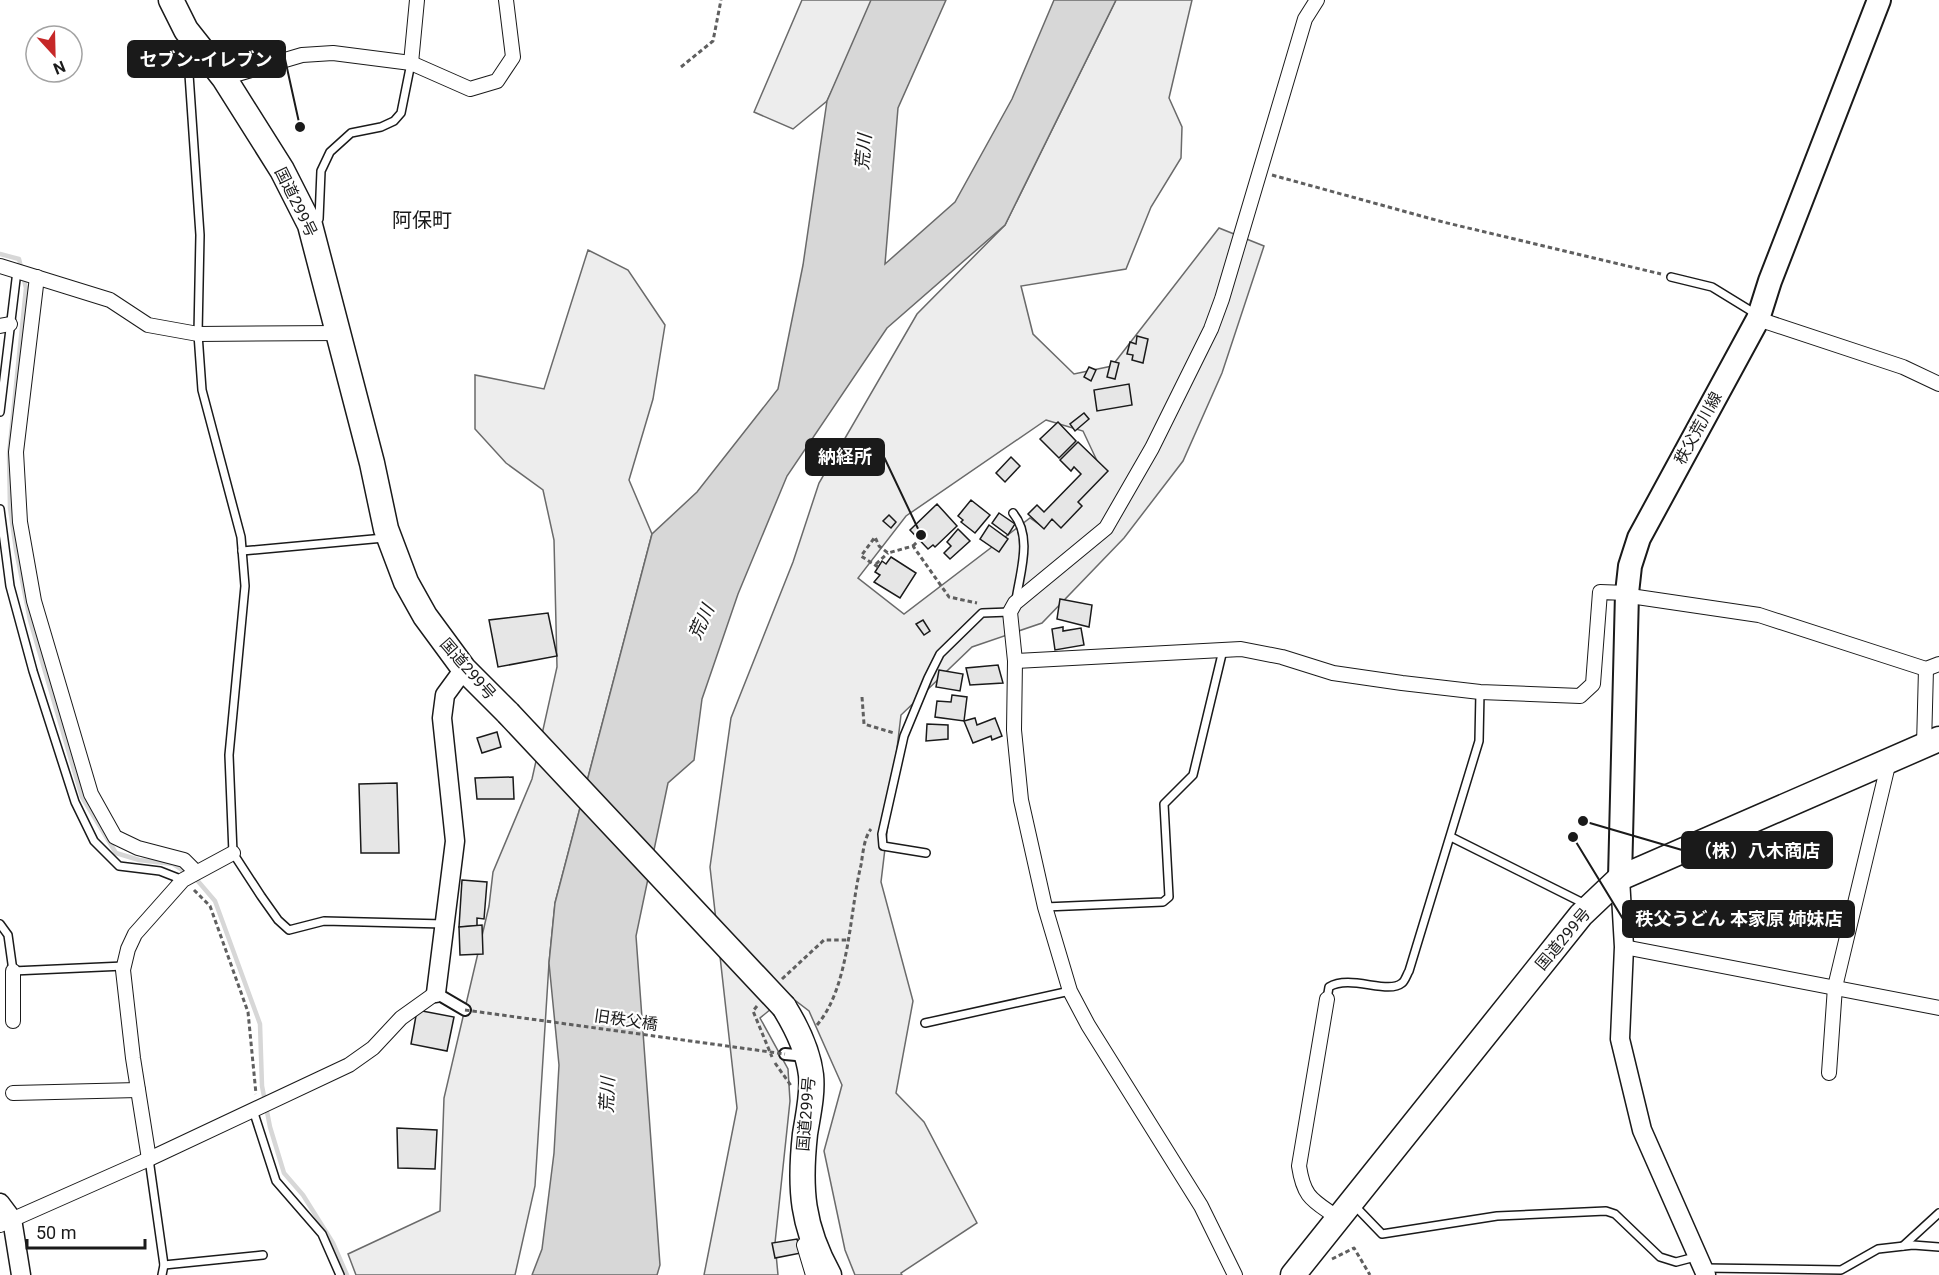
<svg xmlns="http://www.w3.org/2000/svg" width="1939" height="1275" viewBox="0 0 1939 1275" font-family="Roboto,'Noto Sans JP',sans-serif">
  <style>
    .green { fill: #ededed; stroke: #6a6a6a; stroke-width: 1.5; fill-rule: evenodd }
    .water { fill: #d7d7d7; stroke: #6a6a6a; stroke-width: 1.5 }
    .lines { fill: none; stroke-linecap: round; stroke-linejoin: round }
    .stream { stroke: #d7d7d7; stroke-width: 4.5 }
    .building { fill: #e6e6e6; stroke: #1a1a1a; stroke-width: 1.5 }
    .service-casing { stroke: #1a1a1a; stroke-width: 10 }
    .pedestrian-casing { stroke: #1a1a1a; stroke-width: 14 }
    .minor-casing { stroke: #1a1a1a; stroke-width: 16 }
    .tertiary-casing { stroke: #1a1a1a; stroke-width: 21 }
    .primary-casing { stroke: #1a1a1a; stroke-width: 26 }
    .trunk-casing { stroke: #1a1a1a; stroke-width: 27 }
    .path { stroke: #5f5f5f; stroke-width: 3; stroke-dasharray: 4.5 3; stroke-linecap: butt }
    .service { stroke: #fff; stroke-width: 7 }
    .pedestrian { stroke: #fff; stroke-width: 10 }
    .minor { stroke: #fff; stroke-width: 14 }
    .tertiary { stroke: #fff; stroke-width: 18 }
    .primary { stroke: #fff; stroke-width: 22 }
    .trunk { stroke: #fff; stroke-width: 24 }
    .trunk-bridge-casing { stroke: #1a1a1a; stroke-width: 27; stroke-linecap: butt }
    .path-bridge { stroke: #5f5f5f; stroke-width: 3; stroke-dasharray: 4.5 3; stroke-linecap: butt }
    .trunk-bridge { stroke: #fff; stroke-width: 24 }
    .labels { text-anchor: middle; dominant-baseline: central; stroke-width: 4.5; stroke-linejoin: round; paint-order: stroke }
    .street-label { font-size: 16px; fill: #1a1a1a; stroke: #fff }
    .water-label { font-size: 18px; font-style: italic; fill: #1a1a1a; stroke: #fff }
    .quarter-label { font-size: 20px; fill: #1a1a1a; stroke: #fff }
    .leader { fill: none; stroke: #1a1a1a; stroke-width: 2 }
    .callout-dot { fill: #1a1a1a; stroke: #fff; stroke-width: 2 }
    .callout { fill: #1a1a1a; stroke: #1a1a1a; stroke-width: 2 }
    .callout-label { font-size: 18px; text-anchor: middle; font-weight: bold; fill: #fff }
  </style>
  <rect width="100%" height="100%" fill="#fff"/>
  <g class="green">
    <path d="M802,0H875L827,101L793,129L754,112Z"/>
    <path d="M1116,0H1192L1169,98L1182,127L1181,158L1151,207L1126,269L1021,286L1033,334L1074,374L1112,366L1219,228L1264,246L1222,373L1183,461L1124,538L1042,623L972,647L901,715L881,882L913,1001L896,1093L924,1122L977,1223L901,1273L902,1275H855L845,1250L824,1151L842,1085L809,1011L788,995L760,1018L788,1069L790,1101L775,1243L778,1275H704L737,1108L710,867L731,718L793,562L819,483L917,314L1005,225ZM1046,420L1083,431L1099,465L1043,527L1030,518L904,614L858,578L906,516Z"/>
    <path d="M588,250L628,270L665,325L653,399L629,480L652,534L555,903L549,963L535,1186L515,1275H356L348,1254L440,1211L444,1098L489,906L493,872L532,779L557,667L554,540L543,490L506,463L475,429V375L544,389Z"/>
  </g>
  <path class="water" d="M871,0H946L898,108L885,264L955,202L1012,99L1054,0H1116L1005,225L887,328L787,476L738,594L702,699L694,760L668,783L636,936L660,1265L657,1275H532L542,1249L554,1153L559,1065L549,963L555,903L652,534L697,492L778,389L803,265L827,101Z"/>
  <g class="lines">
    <path class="stream" d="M0,254L19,259L26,288L9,454L10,508L16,550L30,620L82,797L116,853L139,860L173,864L197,880L215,901L260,1024L262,1086L270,1127L284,1173L303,1195L333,1243L347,1275"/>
  </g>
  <g class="building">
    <path d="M1137,336L1148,339L1143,363L1132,360L1133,355L1127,354L1130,342L1136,344Z"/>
    <path d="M1111,361L1119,363L1115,379L1107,377Z"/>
    <path d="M1089,367L1096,370L1091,381L1084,377Z"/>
    <path d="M1129,384L1132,405L1097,411L1094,390Z"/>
    <path d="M1084,413L1089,419L1075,431L1070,424Z"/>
    <path d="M1058,422L1076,441L1059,458L1040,439Z"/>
    <path d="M1078,442L1108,471L1078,502L1082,506L1061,528L1052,519L1044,529L1028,514L1037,505L1044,512L1081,474L1074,467L1071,471L1060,460Z"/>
    <path d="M1011,457L1020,466L1005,482L996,473Z"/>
    <path d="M971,500L990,515L975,533L961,522L963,520L958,516Z"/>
    <path d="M937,504L957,526L935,547L933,545L928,549L910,530Z"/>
    <path d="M999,513L1015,524L1008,535L992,523Z"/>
    <path d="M889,515L896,522L891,528L883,521Z"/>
    <path d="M989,525L1008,539L999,552L980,539Z"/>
    <path d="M958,529L970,541L950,559L944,553L951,546L947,542Z"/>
    <path d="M891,557L916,573L900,598L874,582L880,575L875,572L882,561L886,564Z"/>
    <path d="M1060,599L1092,605L1089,627L1057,619Z"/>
    <path d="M548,613L557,656L498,667L489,620Z"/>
    <path d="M923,620L930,631L924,635L916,624Z"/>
    <path d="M1063,627V631L1081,628L1084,645L1055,650L1052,629Z"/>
    <path d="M998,665L1003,683L970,685L966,668Z"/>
    <path d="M939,670L963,674L960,691L936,687Z"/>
    <path d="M952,695L967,697L964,721L935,717L937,701L951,702Z"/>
    <path d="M975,718L977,725L995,718L1002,736L992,740L991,736L973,743L964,721Z"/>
    <path d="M927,724L948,725V739L926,741Z"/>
    <path d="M497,732L501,747L482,753L477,738Z"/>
    <path d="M513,777L514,799H477L475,778Z"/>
    <path d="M397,783L399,853H361L359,784Z"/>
    <path d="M462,880L487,882L484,919L477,918V926L459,927Z"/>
    <path d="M482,925L483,954L460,955L459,927Z"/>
    <path d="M417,1010L454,1017L447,1051L411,1044Z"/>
    <path d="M397,1128L437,1130L435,1169L398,1168Z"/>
    <path d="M797,1239L801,1253L775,1258L772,1243Z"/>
  </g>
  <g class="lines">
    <defs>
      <g id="service">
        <path d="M187,45L200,235L198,334L202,390L241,537L245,586L229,755L233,853L261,896L278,920L289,930L324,921L444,924"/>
        <path d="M314,223L319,219L321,171L330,152L351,133L381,127L394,121L401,113L411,63"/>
        <path d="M1671,277L1712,287L1756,314"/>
        <path d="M0,412L17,271"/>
        <path d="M0,509L10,586L33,671L75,802L94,841L119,866L160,871L183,880"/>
        <path d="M1013,513C1033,537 1020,572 1016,600"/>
        <path d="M242,551L384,538"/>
        <path d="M1451,837L1585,904"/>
        <path d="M926,853L883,846L882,834L904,736L928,678L940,654L982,613L1010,612"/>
        <path d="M1045,907L1163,902L1169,897L1164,804L1193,775L1223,650"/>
        <path d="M0,924L8,935L13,971L124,966"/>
        <path d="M1327,999L1329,987C1350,974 1388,995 1402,983C1405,981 1407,974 1409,971L1479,741L1480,692"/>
        <path d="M925,1023L1070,991"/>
        <path d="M253,1110L276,1181L322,1234L340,1275"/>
        <path d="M149,1159L164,1265L162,1275"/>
        <path d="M1355,1206L1382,1234L1497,1216L1606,1211L1615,1214L1660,1257L1676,1262L1695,1257"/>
        <path d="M1903,1246L1939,1213"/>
        <path d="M164,1265L263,1255"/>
        <path d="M1704,1268L1841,1270L1878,1249L1913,1245L1939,1247"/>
      </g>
      <g id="pedestrian">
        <path d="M436,993L465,1010"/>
        <path d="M785,1054L807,1056"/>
      </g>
      <g id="minor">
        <path d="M411,63L417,0"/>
        <path d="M224,78L302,55L333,53L411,63L470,89L497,81L513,57L506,0"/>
        <path d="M0,266L110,300L148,325L198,334L339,333"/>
        <path d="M37,277L16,452L20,522L34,601L91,794L115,837L138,848L184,860L195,871"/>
        <path d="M1758,319L1903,367L1939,384"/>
        <path d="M0,326L10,324"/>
        <path d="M1015,661L1241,649L1282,657L1333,673L1402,683L1480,692L1580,696L1593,684L1600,592L1627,593L1637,597L1759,615L1926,669L1939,664"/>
        <path d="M1924,745L1926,669"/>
        <path d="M1624,947L1939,1008"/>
        <path d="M13,971V1021"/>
        <path d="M1327,999L1299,1166C1304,1199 1313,1200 1338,1218"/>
        <path d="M1829,1073L1835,987L1889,761"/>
        <path d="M13,1093L138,1090"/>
        <path d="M149,1159L133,1058L123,970L128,949L135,934L183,880L233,853"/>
        <path d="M0,1225L149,1159L349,1065L373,1048L401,1018L436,993"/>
        <path d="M804,1245L813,1275"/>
        <path d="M1235,1275L1201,1206L1088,1025L1070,991L1045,907L1021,800L1014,730L1015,661L1010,612L1015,603L1106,528L1152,448L1211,329L1222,299L1305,19L1317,0"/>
      </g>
      <g id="tertiary">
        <path d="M1620,878L1624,947L1620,1039L1642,1130L1706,1275"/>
        <path d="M436,993L455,841L442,718L445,695L464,669"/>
        <path d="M0,1203L12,1219L21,1275"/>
      </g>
      <path id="primary" d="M1620,878L1627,593L1630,566L1639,538L1758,319L1770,281L1879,0"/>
      <g id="trunk">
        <path d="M171,0L186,30L224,78L282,170L310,225L372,463L386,529L406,582L425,616L464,669L508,713"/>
        <path d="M784,1007C797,1028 808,1050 811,1075C813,1094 808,1115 805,1134C799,1189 802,1226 829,1275"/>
        <path d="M1293,1275L1581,915L1620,878L1939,739"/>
      </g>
    </defs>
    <use href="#service" class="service-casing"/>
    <use href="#pedestrian" class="pedestrian-casing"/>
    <use href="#minor" class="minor-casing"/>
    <use href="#tertiary" class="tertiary-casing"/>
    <use href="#primary" class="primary-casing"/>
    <use href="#trunk" class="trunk-casing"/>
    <g class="path">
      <path d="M681,67L713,41L721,0"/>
      <path d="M1272,175L1443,222L1661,274"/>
      <path d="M913,546L919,540"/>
      <path d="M876,564L888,553"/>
      <path d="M878,567L861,556L875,537L879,546L888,553L913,546L949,597L977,603"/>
      <path d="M862,697L864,724L894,733"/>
      <path d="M194,890L210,906L248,1012L256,1094"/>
      <path d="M782,979L824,940H848"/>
      <path d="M757,1006L753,1011L772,1057"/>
      <path d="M817,1025C850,986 849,914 861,865C863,853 864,838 871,829"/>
      <path d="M775,1063L792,1087"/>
      <path d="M1332,1259L1354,1248L1370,1275"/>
    </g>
    <use href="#service" class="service"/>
    <use href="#pedestrian" class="pedestrian"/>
    <use href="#minor" class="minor"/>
    <use href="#tertiary" class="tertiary"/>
    <use href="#primary" class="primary"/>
    <use href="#trunk" class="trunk"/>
    <defs>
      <path id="trunk-bridge" d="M508,713L784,1007"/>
    </defs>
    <use href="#trunk-bridge" class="trunk-bridge-casing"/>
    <path class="path-bridge" d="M465,1010L785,1054"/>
    <use href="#trunk-bridge" class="trunk-bridge"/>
  </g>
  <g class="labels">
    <g class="street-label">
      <text transform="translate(296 202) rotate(64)">国道299号</text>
      <text transform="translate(1698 428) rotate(-61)">秩父荒川線</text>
      <text transform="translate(468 669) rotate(49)">国道299号</text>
      <text transform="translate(1563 939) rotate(-50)">国道299号</text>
      <text transform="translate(626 1020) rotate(8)">旧秩父橋</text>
      <text transform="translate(806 1114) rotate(-85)">国道299号</text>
    </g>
    <g class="water-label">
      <text transform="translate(863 152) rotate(-85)">荒川</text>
      <text transform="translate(701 622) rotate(-66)">荒川</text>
      <text transform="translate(607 1095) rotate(-88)">荒川</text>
    </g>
    <g class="quarter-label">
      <text x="422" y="220">阿保町</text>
    </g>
  </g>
  <path class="leader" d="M300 127L285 59M921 535L884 457M1583 821L1682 850M1573 837L1623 919"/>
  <g class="callout-dot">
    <circle cx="300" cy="127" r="6"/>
    <circle cx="921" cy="535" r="6"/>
    <circle cx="1583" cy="821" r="6"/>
    <circle cx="1573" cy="837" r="6"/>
  </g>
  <g class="callout">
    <rect x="128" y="41" width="157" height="36" rx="6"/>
    <rect x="806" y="439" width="78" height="36" rx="6"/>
    <rect x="1682" y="832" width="150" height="36" rx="6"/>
    <rect x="1623" y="901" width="231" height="36" rx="6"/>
  </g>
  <g class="callout-label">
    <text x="206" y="66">セブン-イレブン</text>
    <text x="845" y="463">納経所</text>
    <text x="1757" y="857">（株）八木商店</text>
    <text x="1739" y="925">秩父うどん 本家原 姉妹店</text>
  </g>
  <g transform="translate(54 54) rotate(158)"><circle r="28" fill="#ffffff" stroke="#a3a3a3" stroke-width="1.5"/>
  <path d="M0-4.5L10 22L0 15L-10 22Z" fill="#c62828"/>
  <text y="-9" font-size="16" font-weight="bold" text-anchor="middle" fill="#1a1a1a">N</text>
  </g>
  <path d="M27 1239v9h118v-9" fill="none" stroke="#1a1a1a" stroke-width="3"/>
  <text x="36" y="1239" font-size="18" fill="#1a1a1a" stroke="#ffffff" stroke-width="4.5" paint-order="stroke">50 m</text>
</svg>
